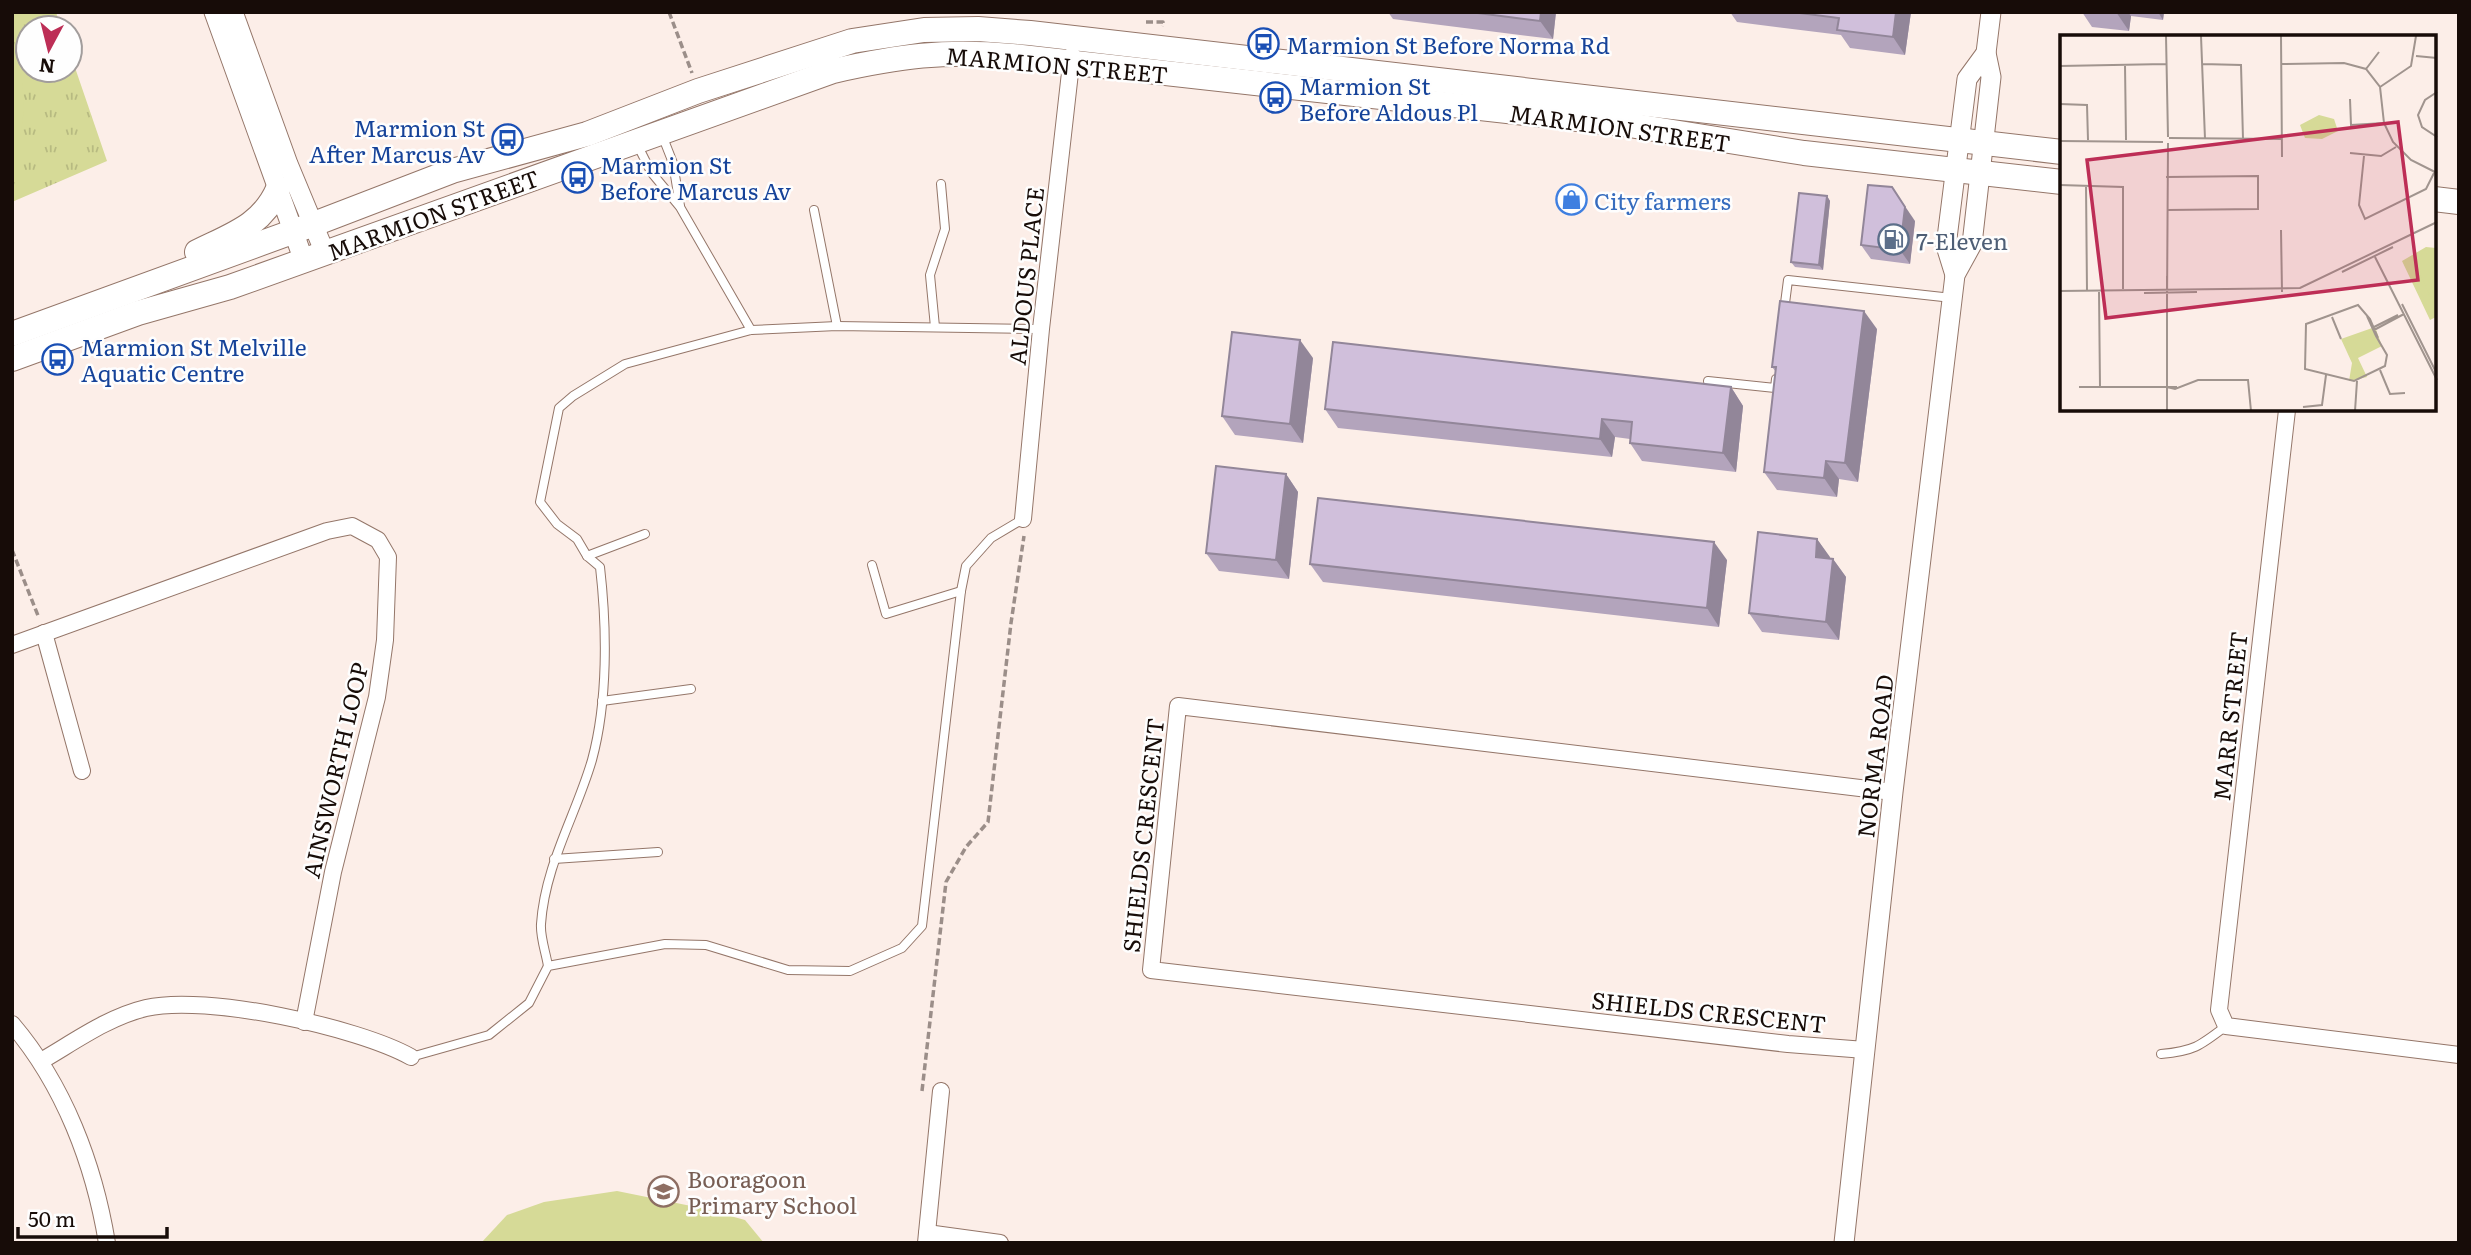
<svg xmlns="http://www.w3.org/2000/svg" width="2471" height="1255" viewBox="0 0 2471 1255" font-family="Literata,serif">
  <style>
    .grass { fill: url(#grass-tufts) }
    .pitch { fill: #d6da97 }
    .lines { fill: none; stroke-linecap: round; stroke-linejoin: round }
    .service-casing { stroke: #947669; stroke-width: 10 }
    .minor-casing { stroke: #947669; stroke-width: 18 }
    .tertiary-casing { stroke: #947669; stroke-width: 21 }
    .primary-casing { stroke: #947669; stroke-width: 26 }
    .path { stroke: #9b8e89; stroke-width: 3.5; stroke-dasharray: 7 3.5; stroke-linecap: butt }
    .service { stroke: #fff; stroke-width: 8 }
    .minor { stroke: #fff; stroke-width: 16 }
    .tertiary { stroke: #fff; stroke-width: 19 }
    .primary { stroke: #fff; stroke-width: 24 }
    .wall { fill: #b3a4bc }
    .shaded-wall { fill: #928699 }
    .building { fill: #d0bfdb; stroke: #928699; stroke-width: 2 }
    .labels { text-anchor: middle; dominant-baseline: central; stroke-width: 5; stroke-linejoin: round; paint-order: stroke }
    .transit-label { font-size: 23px; fill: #164399; stroke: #fefefe; text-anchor: start }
    .street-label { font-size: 23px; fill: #170c08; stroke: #fefefe }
    .shop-label { font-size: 23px; fill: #366cbe; stroke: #fefefe; text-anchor: start }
    .service-label { font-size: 23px; fill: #4e5e75; stroke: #fefefe; text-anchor: start }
    .education-label { font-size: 23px; fill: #785e54; stroke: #fefefe; text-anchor: start }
    .inset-road { fill: none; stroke: #a0948e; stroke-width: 2 }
    .view { fill: #bd2e56; fill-opacity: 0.15; stroke: #bd2e56; stroke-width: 3.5 }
    .inset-edge { fill: none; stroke: #170c08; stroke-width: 3.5 }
  </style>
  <defs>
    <pattern id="grass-tufts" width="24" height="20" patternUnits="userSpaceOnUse" patternTransform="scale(1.75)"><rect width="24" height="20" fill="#d6da97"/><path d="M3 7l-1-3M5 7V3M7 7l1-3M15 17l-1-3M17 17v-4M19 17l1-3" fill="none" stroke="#b7ba81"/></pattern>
  </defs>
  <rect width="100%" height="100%" fill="#fceee8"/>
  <path class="grass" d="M12,12H56L61,28H28V70H70V53L107,161L12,202Z"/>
  <g class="pitch">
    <path d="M12,44C27,85 28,121 12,161Z"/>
    <path d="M617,1191L701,1208L745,1220L764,1243H481L507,1215L544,1202Z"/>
  </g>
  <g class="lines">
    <defs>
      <g id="service">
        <path d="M662,135L673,163L680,206"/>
        <path d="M637,144L651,172L680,207L751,330"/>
        <path d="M814,210L837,326"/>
        <path d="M1784,311L1788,280L1952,298"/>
        <path d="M935,327L930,275L945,229L941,184"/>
        <path d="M1708,381L1775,388L1776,379"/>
        <path d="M587,556L645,534"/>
        <path d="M872,565L886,614L961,591"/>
        <path d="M602,701L691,689"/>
        <path d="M554,859L658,852"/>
        <path d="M548,966C546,953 540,937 541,924C545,865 576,815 592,760C608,701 607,628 600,567L587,556L577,539L557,524L540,502L559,408L573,396L625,364L751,330L837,326L1041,329"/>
        <path d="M2161,1054C2194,1051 2200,1046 2226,1026"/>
        <path d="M411,1057L489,1035L529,1003L548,966L665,944L706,945L788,970L850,971L902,948L922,926L961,591L966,566L991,538L1023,519"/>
      </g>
      <g id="minor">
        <path d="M2287,410L2219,1010L2226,1026L2459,1055"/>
        <path d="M1023,519L1041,329L1072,55"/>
        <path d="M44,633L82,771"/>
        <path d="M12,645L327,531L352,526L378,540L388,557L385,640L377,697L333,872L304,1022"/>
        <path d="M12,1024C64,1085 94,1164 107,1243"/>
        <path d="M1865,1050L1788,1044L1151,970L1178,706L1893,792"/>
        <path d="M41,1061C74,1042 108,1017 146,1008C206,994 357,1027 411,1057"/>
        <path d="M927,1233L1000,1243"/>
        <path d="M926,1243L941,1091"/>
      </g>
      <g id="tertiary">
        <path d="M214,12L304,261"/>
        <path d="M233,12L288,164L325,253"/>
        <path d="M1955,275L1946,246L1967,79L1986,53"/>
        <path d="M1844,1243L1893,792L1955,275L1972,244L1991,77L1986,53L1991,12"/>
      </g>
      <g id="primary">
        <path d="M2434,199L2459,202"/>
        <path d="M197,252C231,235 262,226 278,189"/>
        <path d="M12,334L314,224L452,171L587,134L698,91L852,41L924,30L978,29L1030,33L2062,152"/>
        <path d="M12,359L138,313L230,287L833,71C899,56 945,50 1012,56L1551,116L1623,124L1804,153L2062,182"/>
      </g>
    </defs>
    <use href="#service" class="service-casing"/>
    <use href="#minor" class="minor-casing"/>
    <use href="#tertiary" class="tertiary-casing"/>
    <use href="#primary" class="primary-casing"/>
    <g class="path">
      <path d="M669,12L692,73"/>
      <path d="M1146,22H1163L1162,26"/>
      <path d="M12,550L39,618"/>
      <path d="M922,1091L946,882L966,847L988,822L1011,623L1024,536"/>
    </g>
    <use href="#service" class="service"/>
    <use href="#minor" class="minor"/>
    <use href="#tertiary" class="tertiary"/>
    <use href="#primary" class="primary"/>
  </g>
  <g class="wall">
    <path d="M1388,12H1556L1553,39L1393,19Z"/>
    <path d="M1730,12H1911L1905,55L1850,48L1841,35L1737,22Z"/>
    <path d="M2082,12H2164L2163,20L2131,16L2129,31L2092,27Z"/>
    <path d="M1827,196L1830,201L1823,270L1795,267L1791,262Z"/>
    <path d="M1915,221L1910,264L1871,259L1861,245Z"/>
    <path d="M1877,329L1858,482L1839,479L1837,497L1777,490L1764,472L1776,372L1772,367Z"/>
    <path d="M1313,358L1303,443L1235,435L1222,416Z"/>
    <path d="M1731,387L1743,406L1736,472L1642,461L1630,443V439L1615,437L1612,457L1338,428L1325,409Z"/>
    <path d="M1286,474L1298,492L1289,579L1219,571L1206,553Z"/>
    <path d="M1817,539L1830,558L1833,559L1846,577L1839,640L1762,632L1749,613Z"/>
    <path d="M1727,560L1719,627L1323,582L1310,564Z"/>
  </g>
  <g class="shaded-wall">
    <path d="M1541,12H1556L1553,39L1540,21Z"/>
    <path d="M1896,12H1911L1905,55L1893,37Z"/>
    <path d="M2116,12H2128L2131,16L2129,31Z"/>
    <path d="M2158,12H2164L2163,20Z"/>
    <path d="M1892,187L1915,221L1910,264L1900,250Z"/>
    <path d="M1827,196L1830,201L1823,270L1819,265Z"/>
    <path d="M1864,311L1877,329L1858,482L1845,463Z"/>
    <path d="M1300,340L1313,358L1303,443L1290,424Z"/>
    <path d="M1731,387L1743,406L1736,472L1723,453Z"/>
    <path d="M1602,419L1615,437L1612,457L1600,439Z"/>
    <path d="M1826,461L1839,479L1837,497L1824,478Z"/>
    <path d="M1286,474L1298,492L1289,579L1276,560Z"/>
    <path d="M1817,539L1830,557L1828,575L1816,557Z"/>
    <path d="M1714,542L1727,560L1719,627L1707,608Z"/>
    <path d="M1833,559L1846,577L1839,640L1826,622Z"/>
  </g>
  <g class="building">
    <path d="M1470,12H1541L1540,21Z"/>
    <path d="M1792,12H1896L1893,37L1837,30L1839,18Z"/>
    <path d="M1868,185L1892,187L1905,207L1900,250L1861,245Z"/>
    <path d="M1799,193L1827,196L1819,265L1791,262Z"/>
    <path d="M1780,301L1864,311L1845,463L1826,461L1824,478L1764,472L1776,367H1772Z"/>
    <path d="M1232,332L1300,340L1290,424L1222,416Z"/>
    <path d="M1333,342L1731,387L1723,453L1630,443L1632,422L1602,419L1600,439L1325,409Z"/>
    <path d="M1216,466L1286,474L1276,560L1206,553Z"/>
    <path d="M1318,498L1714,542L1707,608L1310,564Z"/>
    <path d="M1758,532L1817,539L1816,557L1833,559L1826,622L1749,613Z"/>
  </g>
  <defs>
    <symbol id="bus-ring" viewBox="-11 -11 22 22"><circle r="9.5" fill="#fefefe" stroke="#1a4fb4" stroke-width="1.5"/><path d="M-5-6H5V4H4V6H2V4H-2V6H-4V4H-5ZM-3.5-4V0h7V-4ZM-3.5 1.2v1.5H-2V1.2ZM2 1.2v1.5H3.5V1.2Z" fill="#1a4fb4"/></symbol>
    <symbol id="shop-ring" viewBox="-11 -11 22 22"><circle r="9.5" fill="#fefefe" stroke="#3f7fe0" stroke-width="1.5"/><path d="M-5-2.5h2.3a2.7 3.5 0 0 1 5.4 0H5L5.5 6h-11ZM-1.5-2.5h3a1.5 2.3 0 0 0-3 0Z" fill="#3f7fe0"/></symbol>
    <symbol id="fuel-ring" viewBox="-11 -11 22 22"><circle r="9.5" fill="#fefefe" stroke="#5c6f8a" stroke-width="1.5"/><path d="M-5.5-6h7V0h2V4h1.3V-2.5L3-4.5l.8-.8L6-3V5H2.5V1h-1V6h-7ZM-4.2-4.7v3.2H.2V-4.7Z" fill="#5c6f8a"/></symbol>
    <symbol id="school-ring" viewBox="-11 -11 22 22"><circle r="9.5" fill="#fefefe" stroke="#8d6e63" stroke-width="1.5"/><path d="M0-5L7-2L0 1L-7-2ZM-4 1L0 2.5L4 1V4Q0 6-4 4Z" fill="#8d6e63"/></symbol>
  </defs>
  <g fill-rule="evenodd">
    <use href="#bus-ring" x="1246" y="26" width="35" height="35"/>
    <use href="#bus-ring" x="1258" y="80" width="35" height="35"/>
    <use href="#bus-ring" x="490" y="122" width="35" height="35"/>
    <use href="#bus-ring" x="560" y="160" width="35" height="35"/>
    <use href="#shop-ring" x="1554" y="182" width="35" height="35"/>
    <use href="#fuel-ring" x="1876" y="222" width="35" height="35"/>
    <use href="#bus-ring" x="40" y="342" width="35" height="35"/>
    <use href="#school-ring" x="646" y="1174" width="35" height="35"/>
  </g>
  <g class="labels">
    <g class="transit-label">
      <text x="1286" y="44">Marmion St Before Norma Rd</text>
      <text x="1299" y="85">Marmion St<tspan x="1299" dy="26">Before Aldous Pl</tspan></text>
      <text x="485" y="127" text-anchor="end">Marmion St<tspan x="485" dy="26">After Marcus Av</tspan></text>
      <text x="600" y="164">Marmion St<tspan x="600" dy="26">Before Marcus Av</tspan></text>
      <text x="81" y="346">Marmion St Melville<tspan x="81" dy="26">Aquatic Centre</tspan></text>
    </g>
    <g class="street-label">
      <text transform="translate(1057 64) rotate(5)">MARMION STREET</text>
      <text transform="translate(1620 127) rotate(8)">MARMION STREET</text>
      <text transform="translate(433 214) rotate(-20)">MARMION STREET</text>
      <text transform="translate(1025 276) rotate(-84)">ALDOUS PLACE</text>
      <text transform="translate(2229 716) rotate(-84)">MARR STREET</text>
      <text transform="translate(1874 756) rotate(-83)">NORMA ROAD</text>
      <text transform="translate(334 770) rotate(-77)">AINSWORTH LOOP</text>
      <text transform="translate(1142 835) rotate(-84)">SHIELDS CRESCENT</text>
      <text transform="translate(1709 1011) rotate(6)">SHIELDS CRESCENT</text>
    </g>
    <g class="shop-label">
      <text x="1594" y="200">City farmers</text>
    </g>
    <g class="service-label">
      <text x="1916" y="240">7-Eleven</text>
    </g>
    <g class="education-label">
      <text x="687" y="1178">Booragoon<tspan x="687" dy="26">Primary School</tspan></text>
    </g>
  </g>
  <g transform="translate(2060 35)">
    <rect width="376" height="376" fill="#fceee8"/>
    <path d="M366,212L376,213V282L370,285L342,226ZM315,292L322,311L298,323L307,342L289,346L292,328L281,304Z" fill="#d6da97"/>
    <path d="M259,80L274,84L278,96L262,104L245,103L240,90ZM370,213L376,218L362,219L356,231L376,273L353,232L358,218Z" fill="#d6da97"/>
    <path class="inset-road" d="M106,1L108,102M141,1L145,104M221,1L222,122M356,21L377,23M142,29L181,30L183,104M221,29L284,28L306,34L320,52L324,88L333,107L351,125L377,138M65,30L66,105M0,31L106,29M306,34L319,17M320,52L351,31L356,1M377,57L365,65L358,80L362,92L377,102M290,64L291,90L324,88M0,69L27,70L28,105M109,103L222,104M0,106L103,107M290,118L321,121L336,112M304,121L299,170L305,184L366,154L374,138M106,142L198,141V174L107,175M0,150L63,152V254M26,150L27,256M221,195L222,257M315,222L377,345M282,237L333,212M0,256L240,253L377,187M39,256L40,352M84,258L137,257M107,269L108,108M342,269L376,337M307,281L316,301L327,320L325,331L294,346L245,334L246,289L298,270L310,284L318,303M272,282L281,304M314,292L338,280M314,295L344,279M320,335L330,359L345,358M19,352H117M107,352L115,354L138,345H188L191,376M243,372L262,370L266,340M107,376V241M295,376L297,346"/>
    <path class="view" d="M338,87L358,245L46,283L27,125Z"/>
    <rect width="376" height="376" class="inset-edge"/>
  </g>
  <rect width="2471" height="1255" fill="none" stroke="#170c08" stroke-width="28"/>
  <g transform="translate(49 49) rotate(187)"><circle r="33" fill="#fefefe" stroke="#a29d9c" stroke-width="2"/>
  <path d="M0-5L12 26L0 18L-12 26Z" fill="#bd2e56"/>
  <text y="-10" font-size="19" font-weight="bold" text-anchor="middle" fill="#170c08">N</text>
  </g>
  <path d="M18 1227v10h149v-10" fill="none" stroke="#170c08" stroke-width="3.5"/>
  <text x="28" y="1227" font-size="21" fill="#170c08" stroke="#fefefe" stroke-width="5" paint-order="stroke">50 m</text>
</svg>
